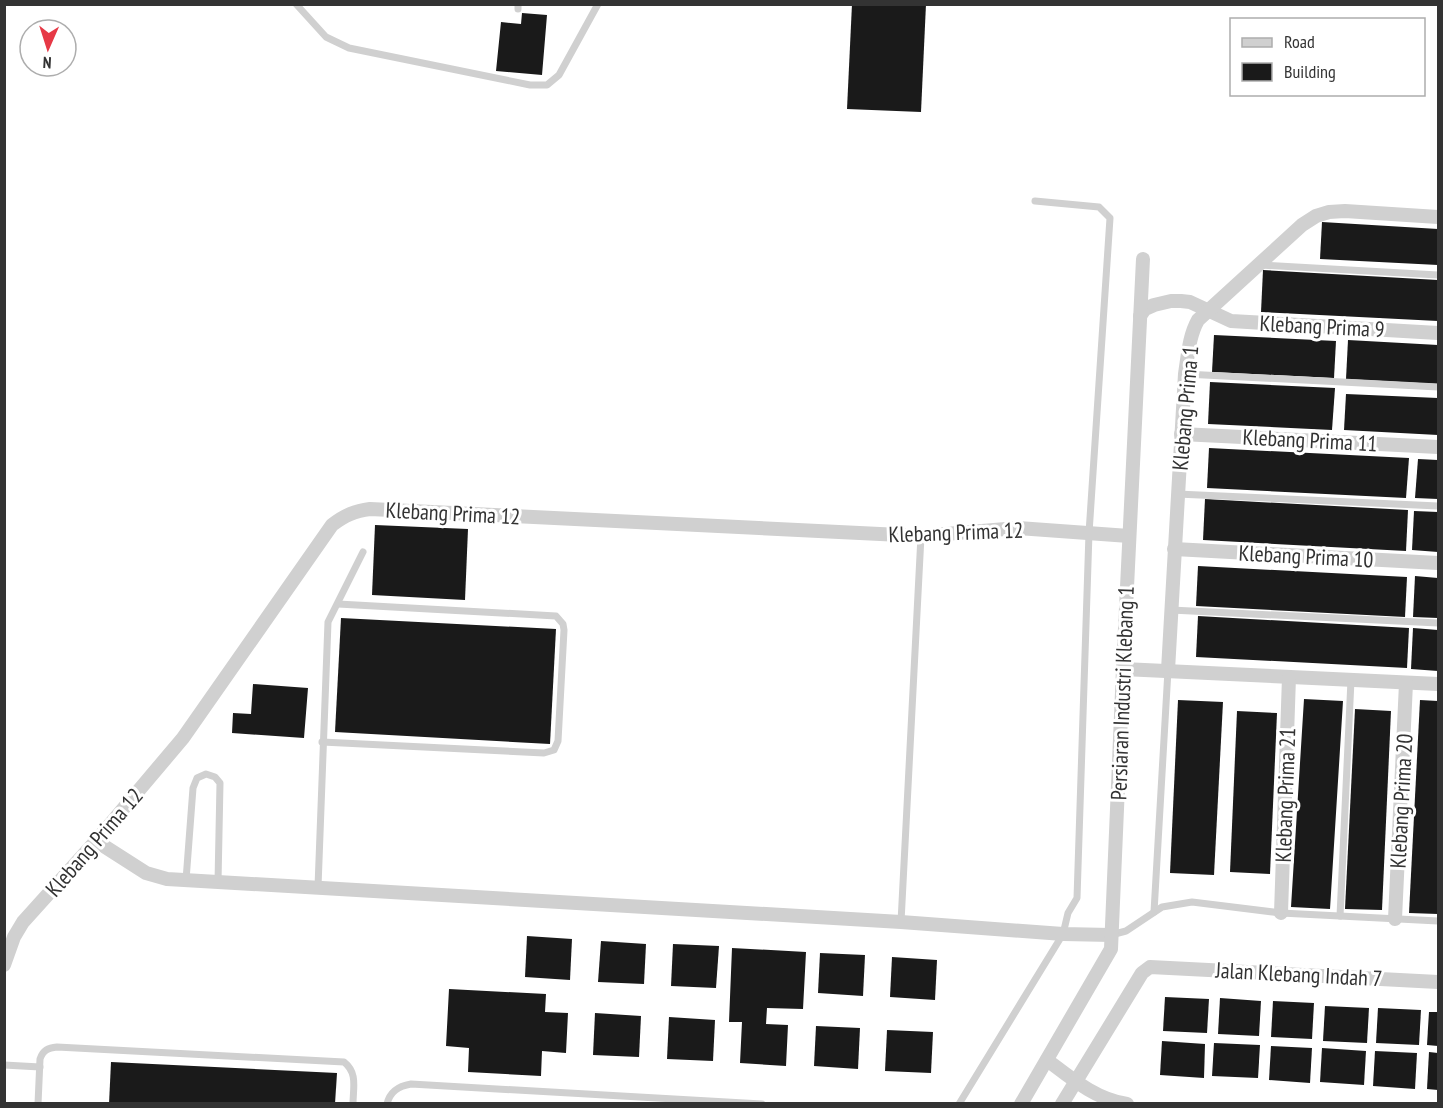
<svg xmlns="http://www.w3.org/2000/svg" width="1443" height="1108" viewBox="0 0 1443 1108" font-family="'PT Sans Narrow',sans-serif">
  <style>
    .building { fill: #1a1a1a }
    .lines { fill: none; stroke-linecap: round; stroke-linejoin: round }
    .lane { stroke: #d0d0d0; stroke-width: 7 }
    .street { stroke: #d0d0d0; stroke-width: 14 }
    .labels { text-anchor: middle; dominant-baseline: central; stroke-width: 6; stroke-linejoin: round; paint-order: stroke }
    .street-label { font-size: 22px; fill: #333; stroke: #fff }
  </style>
  <rect width="100%" height="100%" fill="#fff"/>
  <g class="building">
    <path d="M852,4H926L921,112L847,109Z"/>
    <path d="M522,13L547,15L542,75L496,71L501,22L521,24Z"/>
    <path d="M1322,222L1438,229V265L1320,259Z"/>
    <path d="M1263,270L1438,280V321L1261,312Z"/>
    <path d="M1214,335L1336,341L1334,378L1212,372Z"/>
    <path d="M1348,340L1438,345V384L1346,379Z"/>
    <path d="M1210,382L1335,388L1332,430L1208,424Z"/>
    <path d="M1346,394L1438,398V435L1344,430Z"/>
    <path d="M1209,448L1409,458L1406,498L1207,488Z"/>
    <path d="M1418,459L1438,460V499L1415,498Z"/>
    <path d="M1205,499L1408,510L1406,551L1203,540Z"/>
    <path d="M1414,511L1438,512V552L1412,550Z"/>
    <path d="M375,525L468,529L465,600L372,595Z"/>
    <path d="M1198,566L1407,577L1405,617L1196,606Z"/>
    <path d="M1415,576L1438,578V618L1413,617Z"/>
    <path d="M1198,616L1409,628L1407,668L1196,657Z"/>
    <path d="M341,618L556,629L550,744L335,732Z"/>
    <path d="M1413,628L1438,630V671L1411,669Z"/>
    <path d="M253,684L308,688L304,738L232,733L233,713L251,714Z"/>
    <path d="M1304,699L1343,701L1330,909L1291,907Z"/>
    <path d="M1178,700L1223,702L1214,875L1170,873Z"/>
    <path d="M1420,700L1438,701V914L1409,913Z"/>
    <path d="M1355,709L1391,711L1382,910L1345,909Z"/>
    <path d="M1237,711L1277,713L1270,874L1230,872Z"/>
    <path d="M527,936L572,939L570,980L525,977Z"/>
    <path d="M601,941L646,944L644,984L598,982Z"/>
    <path d="M673,944L719,946L716,988L671,986Z"/>
    <path d="M732,948L806,952L803,1009L767,1008L766,1024L788,1025L786,1066L740,1063L742,1022H729Z"/>
    <path d="M820,953L865,955L863,996L818,993Z"/>
    <path d="M892,957L937,960L935,1000L890,997Z"/>
    <path d="M449,989L546,994L545,1012L568,1013L566,1053L542,1051L541,1076L468,1072L469,1048L446,1046Z"/>
    <path d="M1165,997L1209,999L1207,1033L1163,1031Z"/>
    <path d="M1220,998L1261,1001L1259,1036L1218,1034Z"/>
    <path d="M1273,1001L1314,1003L1312,1039L1271,1037Z"/>
    <path d="M1325,1006L1369,1008L1367,1043L1323,1041Z"/>
    <path d="M1378,1008L1421,1010L1419,1045L1376,1043Z"/>
    <path d="M1429,1012H1438V1046L1427,1045Z"/>
    <path d="M595,1013L641,1016L639,1057L593,1055Z"/>
    <path d="M669,1017L715,1020L713,1061L667,1059Z"/>
    <path d="M816,1026L860,1028L858,1069L814,1066Z"/>
    <path d="M887,1030L933,1032L931,1073L885,1071Z"/>
    <path d="M1162,1041L1205,1044L1204,1078L1160,1075Z"/>
    <path d="M1214,1043L1260,1045L1258,1078L1212,1076Z"/>
    <path d="M1271,1046L1312,1048L1310,1083L1269,1080Z"/>
    <path d="M1322,1048L1366,1051L1364,1085L1320,1082Z"/>
    <path d="M1375,1051L1417,1053L1415,1089L1373,1086Z"/>
    <path d="M1429,1052L1438,1053V1090L1427,1089Z"/>
    <path d="M111,1062L337,1073L335,1104H109Z"/>
  </g>
  <g class="lines">
    <g class="lane">
      <path d="M296,4L326,37L349,48L530,85H547L559,75L598,4"/>
      <path d="M518,4V9"/>
      <path d="M1261,265L1438,275"/>
      <path d="M1185,374L1438,387"/>
      <path d="M1177,494L1438,506"/>
      <path d="M1171,610L1438,623"/>
      <path d="M322,742L544,753L554,750L558,741L564,630L563,624L556,616L338,604"/>
      <path d="M186,880L193,788L197,778L206,774L215,777L220,783L218,882"/>
      <path d="M318,887L328,622L363,552"/>
      <path d="M1154,912L1168,670"/>
      <path d="M1340,916L1351,680"/>
      <path d="M901,922L921,536"/>
      <path d="M1111,935L1126,931L1162,907L1192,902L1281,913L1438,921"/>
      <path d="M4,1065L40,1067"/>
      <path d="M38,1104L40,1059C43,1050 48,1048 57,1047L344,1062C358,1073 353,1088 353,1104"/>
      <path d="M387,1104C390,1091 399,1086 411,1084L762,1104"/>
      <path d="M959,1104L1063,934L1068,913L1077,898L1089,533L1110,218L1099,207L1035,201"/>
    </g>
    <g class="street">
      <path d="M1140,316L1145,309L1154,305L1171,301H1181L1190,302L1231,321L1438,333"/>
      <path d="M1181,434L1438,447"/>
      <path d="M1174,549L1438,563"/>
      <path d="M1123,669L1438,684"/>
      <path d="M1168,670L1185,374C1188,355 1189,336 1198,320L1302,225L1316,216L1329,212L1345,211L1438,217"/>
      <path d="M96,841L146,873L167,879L901,922L1063,934L1111,935"/>
      <path d="M1281,913L1289,677"/>
      <path d="M1395,919L1406,683"/>
      <path d="M4,965L14,937L23,922L96,841L183,738L332,525C345,515 355,511 370,509L921,536L1018,528L1129,536"/>
      <path d="M1047,1060C1071,1078 1095,1099 1127,1104"/>
      <path d="M1021,1104L1111,949L1123,669L1143,259"/>
      <path d="M1062,1104L1142,973L1150,967L1438,982"/>
    </g>
  </g>
  <g class="labels">
    <g class="street-label">
      <text transform="translate(1322 326) rotate(3)">Klebang Prima 9</text>
      <text transform="translate(1185 408) rotate(-85)">Klebang Prima 1</text>
      <text transform="translate(1310 440) rotate(3)">Klebang Prima 11</text>
      <text transform="translate(453 513) rotate(3)">Klebang Prima 12</text>
      <text transform="translate(956 532) rotate(-2)">Klebang Prima 12</text>
      <text transform="translate(1306 556) rotate(3)">Klebang Prima 10</text>
      <text transform="translate(1122 693) rotate(-88)">Persiaran Industri Klebang 1</text>
      <text transform="translate(1285 795) rotate(-88)">Klebang Prima 21</text>
      <text transform="translate(1401 801) rotate(-87)">Klebang Prima 20</text>
      <text transform="translate(94 842) rotate(-49)">Klebang Prima 12</text>
      <text transform="translate(1299 974) rotate(3)">Jalan Klebang Indah 7</text>
    </g>
  </g>
  <rect width="1443" height="1108" fill="none" stroke="#333333" stroke-width="12"/>
  <rect x="1230" y="18" width="195" height="78" fill="#ffffff" stroke="#adadad" stroke-width="1.5"/>
  <rect x="1242" y="38" width="30" height="9" fill="#d0d0d0" stroke="#adadad" stroke-width="1.5"/>
  <text x="1284" y="48" font-size="18" fill="#333333">Road</text>
  <rect x="1242" y="63" width="30" height="18" fill="#1a1a1a" stroke="#adadad" stroke-width="1.5"/>
  <text x="1284" y="78" font-size="18" fill="#333333">Building</text>
  <g transform="translate(48 48) rotate(183)"><circle r="28" fill="#ffffff" stroke="#adadad" stroke-width="1.5"/>
  <path d="M0-4.5L10 22L0 15L-10 22Z" fill="#e63946"/>
  <text y="-9" font-size="16" font-weight="bold" text-anchor="middle" fill="#333333">N</text>
  </g>
</svg>
